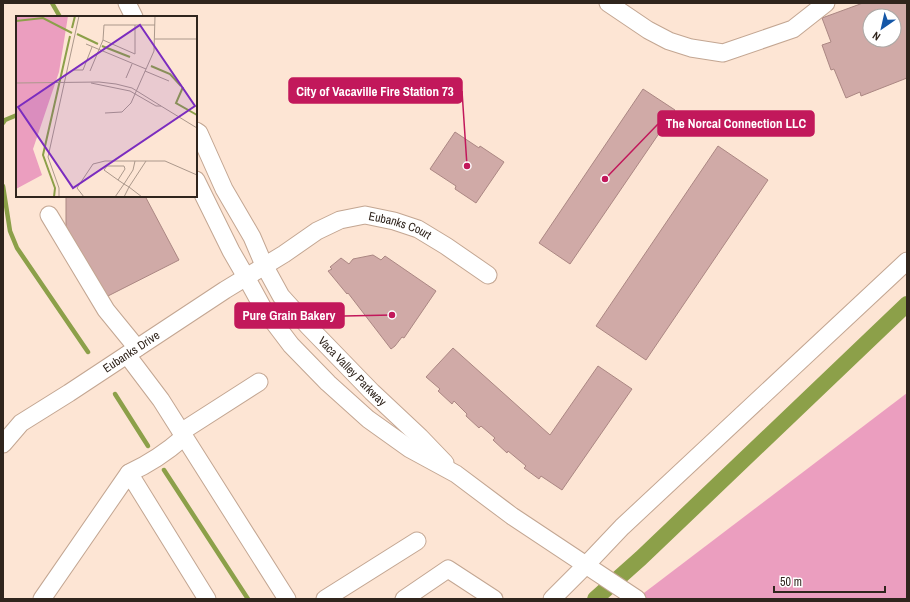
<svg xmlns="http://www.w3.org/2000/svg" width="910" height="602" viewBox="0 0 910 602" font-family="'Archivo Narrow',sans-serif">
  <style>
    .green { fill: #eb9ebf }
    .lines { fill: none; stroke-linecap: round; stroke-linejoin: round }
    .stream { stroke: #8ca049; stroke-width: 4.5 }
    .canal { stroke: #8ca049; stroke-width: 16 }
    .building { fill: #d0aaa7; stroke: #ab8783; fill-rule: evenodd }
    .minor-casing { stroke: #c3a692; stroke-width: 19 }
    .minor { stroke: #fff; stroke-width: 17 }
    .labels { text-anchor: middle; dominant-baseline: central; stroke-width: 3.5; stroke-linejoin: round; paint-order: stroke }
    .street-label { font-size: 12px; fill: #30251d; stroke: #fff }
    .inset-river { fill: none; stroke: #8ca049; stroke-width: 2 }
    .inset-road { fill: none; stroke: #ab988b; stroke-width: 1 }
    .view { fill: #7b2cbf; fill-opacity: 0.15; stroke: #7b2cbf; stroke-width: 2 }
    .inset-edge { fill: none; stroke: #30251d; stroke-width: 2 }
    .leader { fill: none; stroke: #c2185b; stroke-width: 1.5 }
    .callout-dot { fill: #c2185b; stroke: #fff; stroke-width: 1.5 }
    .callout { fill: #c2185b; stroke: #c2185b; stroke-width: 1.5 }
    .callout-label { font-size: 13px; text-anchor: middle; font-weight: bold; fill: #fff }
  </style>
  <rect width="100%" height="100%" fill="#fde5d4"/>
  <path class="green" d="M907,393V599H636Z"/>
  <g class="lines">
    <g class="stream">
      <path d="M52,3L60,17"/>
      <path d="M3,123L5,120L17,115"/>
      <path d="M3,186L10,231L17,248L88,352"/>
      <path d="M115,394L148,446"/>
      <path d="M164,470L248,599"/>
    </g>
    <path class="canal" d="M595,599L641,558L907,304"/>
  </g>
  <g class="building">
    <path d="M863,3H907V78L861,96L860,92L846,98L834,69L831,70L822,45L831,42L822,18ZM870,16H894V40H870Z"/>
    <path d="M643,89L675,110L570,264L539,243Z"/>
    <path d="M455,132L479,148L480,146L504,162L476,203L455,189L456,186L430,169Z"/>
    <path d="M718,146L768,180L646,360L596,326Z"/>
    <path d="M67,196H145L179,260L104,298L66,226V197Z"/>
    <path d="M373,255L381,260L385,256L436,291L404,338L402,337L395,346L391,349L348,293L347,294L328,271L332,269L330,267L341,258L349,264L353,259Z"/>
    <path d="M453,348L550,435L598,366L632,389L562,490L541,476L539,479L524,468L526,466L508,451L507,453L493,440L495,438L481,426L479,428L466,416L467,414L454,401L452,404L438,391L440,389L426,377Z"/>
  </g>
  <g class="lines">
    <defs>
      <g id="minor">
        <path d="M127,3L134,17"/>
        <path d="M608,3L648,30L669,41L691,48L723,53L793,29L826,3"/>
        <path id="s1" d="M196,131L199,133L224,189L252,237L264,265L281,296L308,326L372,392L420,437L445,463"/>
        <path d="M196,180L231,251L246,277L263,308L291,345L328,383L368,419L410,449L456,474L512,516L637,599"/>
        <path d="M49,215L106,310L137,348"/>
        <path d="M127,355L161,400L287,599"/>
        <path d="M181,432L259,382"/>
        <path id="s2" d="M3,444L21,423L69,393L225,290L284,254L317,231L340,220L365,215L394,221L418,229L446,246L488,275"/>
        <path d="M129,473C149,464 168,451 184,437"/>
        <path d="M42,599L129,473L207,599"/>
        <path d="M325,599L417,541"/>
        <path d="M404,599L448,569L494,599"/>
        <path d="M552,599L586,565L622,527L907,261"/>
      </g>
    </defs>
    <use href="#minor" class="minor-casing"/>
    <use href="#minor" class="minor"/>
  </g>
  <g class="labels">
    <g class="street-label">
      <text stroke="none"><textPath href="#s2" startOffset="468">Eubanks Court</textPath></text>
      <text stroke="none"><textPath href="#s2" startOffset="159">Eubanks Drive</textPath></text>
      <text stroke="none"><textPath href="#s1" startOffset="290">Vaca Valley Parkway</textPath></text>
    </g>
  </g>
  <g transform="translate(16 16)">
    <rect width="181" height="181" fill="#fde5d4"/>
    <path d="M0,0H52L43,56L17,133L26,159L0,173Z" fill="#eb9ebf"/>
    <path class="inset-river" d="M0,5L27,2L56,17M56,12L59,0M61,18L82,28M86,30L114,41M135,50L154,58L165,70M167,71L160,87L181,99M38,181L39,172L27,139L54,20"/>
    <path class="inset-road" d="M139,23H181M87,24L119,38V9M70,28L130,53M58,54H67L76,31M74,55L87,24L88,9H139M129,55L153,65M110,62L116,48M0,67L83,66L100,68L116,72L145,90H140L114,75L75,67M145,90L181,112M89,97L106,96L115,87L138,35L139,0M43,181V172L32,141L63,0M68,181L61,172L77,148L89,145H119M99,181L108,168L102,164L88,154L91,150H108L109,153L102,164M108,181L113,171L108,168L117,154L119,145H149L181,159M126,181L113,171L130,145"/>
    <path class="view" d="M124,9L179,90L57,172L2,91Z"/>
    <rect width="181" height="181" class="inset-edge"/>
  </g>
  <path class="leader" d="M467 166L462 91M605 179L658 124M392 315L344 316"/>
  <g class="callout-dot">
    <circle cx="467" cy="166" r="4"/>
    <circle cx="605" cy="179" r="4"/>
    <circle cx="392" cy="315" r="4"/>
  </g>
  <g class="callout">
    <rect x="289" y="78" width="173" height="25" rx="4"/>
    <rect x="658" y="111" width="156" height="25" rx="4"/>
    <rect x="235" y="303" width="109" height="25" rx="4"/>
  </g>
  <g class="callout-label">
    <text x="375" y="96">City of Vacaville Fire Station 73</text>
    <text x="736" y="128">The Norcal Connection LLC</text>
    <text x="289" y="320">Pure Grain Bakery</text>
  </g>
  <rect width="910" height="602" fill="none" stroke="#30251d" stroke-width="8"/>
  <g transform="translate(882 28) rotate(214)"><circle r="19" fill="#ffffff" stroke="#aca8a5"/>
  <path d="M0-3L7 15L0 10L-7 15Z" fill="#1557a7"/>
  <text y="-6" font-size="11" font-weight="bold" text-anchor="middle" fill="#30251d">N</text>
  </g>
  <path d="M774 586v6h111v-6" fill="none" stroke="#30251d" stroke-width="2"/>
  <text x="780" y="586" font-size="12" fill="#30251d" stroke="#ffffff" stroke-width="3" paint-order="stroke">50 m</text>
</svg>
